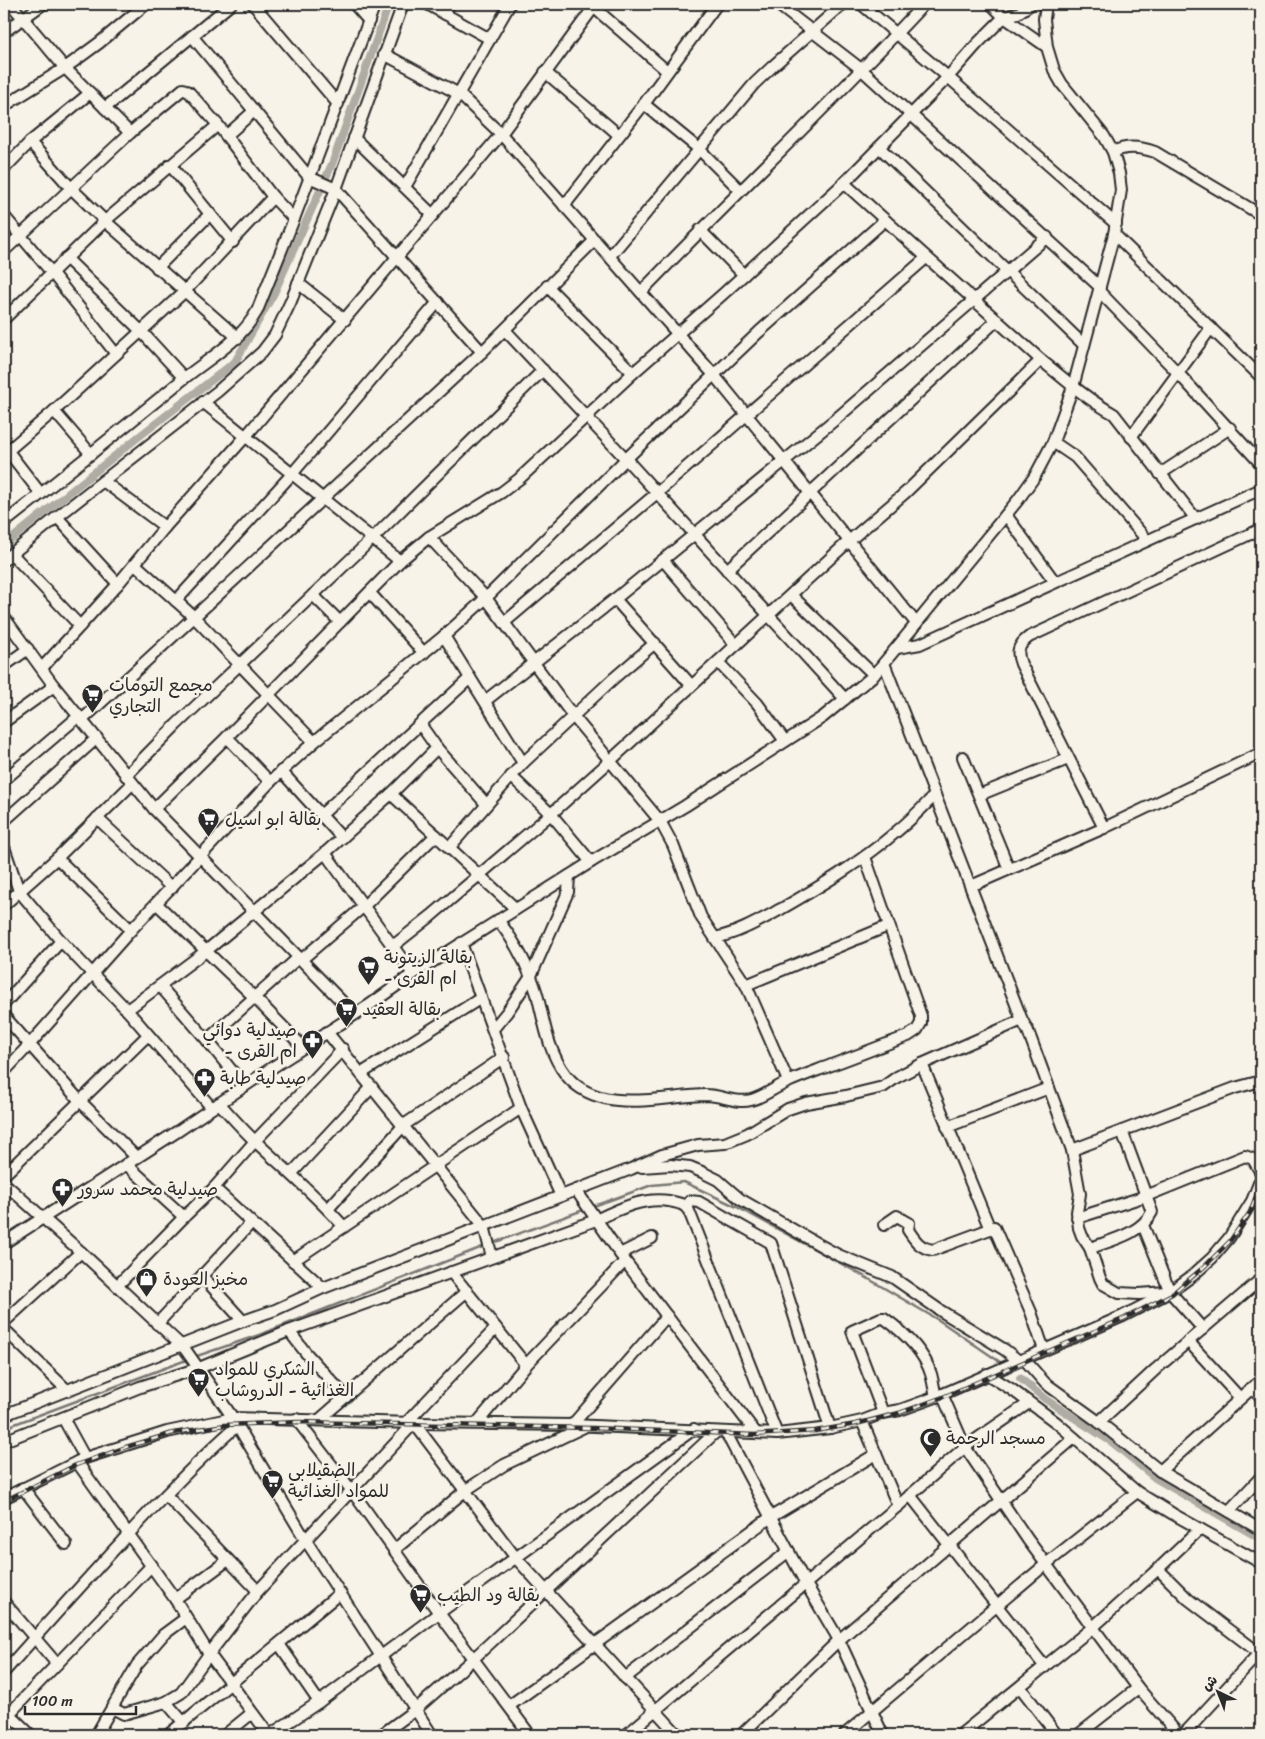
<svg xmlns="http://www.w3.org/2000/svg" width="1265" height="1739" viewBox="0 0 1265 1739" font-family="Sriracha,'Playpen Sans Arabic',sans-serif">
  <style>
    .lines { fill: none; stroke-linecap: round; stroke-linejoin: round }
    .stream { stroke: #7a7874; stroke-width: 2.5 }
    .canal { stroke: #afaca4; stroke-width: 8 }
    .minor-casing { stroke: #2b2b2b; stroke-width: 14 }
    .minor { stroke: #f7f3e8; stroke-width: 10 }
    .rail-casing { stroke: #2b2b2b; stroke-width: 4.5 }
    .rail { stroke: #f7f3e8; stroke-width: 2.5; stroke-dasharray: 8; stroke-linecap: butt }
    .labels { text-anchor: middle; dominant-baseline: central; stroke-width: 5; stroke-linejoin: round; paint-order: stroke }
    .poi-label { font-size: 18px; fill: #2b2b2b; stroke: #f7f3e8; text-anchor: start }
  </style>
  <rect width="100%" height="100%" fill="#f7f3e8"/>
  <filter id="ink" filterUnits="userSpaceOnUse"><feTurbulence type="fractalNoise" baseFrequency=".02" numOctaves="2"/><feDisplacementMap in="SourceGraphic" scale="10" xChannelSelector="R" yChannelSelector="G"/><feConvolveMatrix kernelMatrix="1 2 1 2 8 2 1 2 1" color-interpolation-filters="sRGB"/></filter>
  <g filter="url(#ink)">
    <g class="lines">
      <g class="stream">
        <path d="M591,1207L652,1185L684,1182L737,1207L862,1275L940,1321L1000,1362"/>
        <path d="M493,1243L586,1209"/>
        <path d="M194,1357L259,1335L485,1246"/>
        <path d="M4,1428L189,1359"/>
      </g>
      <g class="canal">
        <path d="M4,545L137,438L235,362L274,293L332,164L389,4"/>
        <path d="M1020,1378L1045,1399L1113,1443L1155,1478L1261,1539"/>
      </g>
      <defs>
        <g id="minor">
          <path d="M11,4L65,68L130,133"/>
          <path d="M253,4L338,104"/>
          <path d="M354,4L369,21"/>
          <path d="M427,4L490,39"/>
          <path d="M590,4L667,71"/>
          <path d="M777,4L861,69L1100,287"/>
          <path d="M861,4L948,77L1116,224"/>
          <path d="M991,4L1004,17L1047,47"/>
          <path d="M445,14L449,4"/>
          <path d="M4,32L43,4"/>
          <path d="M192,36L309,177L336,189L482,352"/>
          <path d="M384,54L459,94L501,134L714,375L916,623"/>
          <path d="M545,72L619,135"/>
          <path d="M644,104L699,149L740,190"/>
          <path d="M4,106L65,68L99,43L146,4"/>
          <path d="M105,108L231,4"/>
          <path d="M226,136L254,111"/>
          <path d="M354,138L433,215"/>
          <path d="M30,142L71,188L105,221L238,338"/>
          <path d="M879,147L1084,345"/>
          <path d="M1113,152C1127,145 1141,147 1155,152L1261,215"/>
          <path d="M170,165L233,242"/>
          <path d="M4,169L30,142L90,93"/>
          <path d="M844,183L1041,360C1064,379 1087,399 1114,414L1196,519"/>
          <path d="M405,187L510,4"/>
          <path d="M564,206L644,104L717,4"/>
          <path d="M4,216L52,273L116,354"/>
          <path d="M700,230L744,275"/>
          <path d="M1114,234L1261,377"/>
          <path d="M4,251L130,133L183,89L189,92L218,125L273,197L294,219"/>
          <path d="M610,256L754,84L773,66L843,4"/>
          <path d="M66,258L141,331L184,378"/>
          <path d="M157,268L210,214"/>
          <path d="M298,283L345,320"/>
          <path d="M547,286L633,373"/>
          <path d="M1099,291L1178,373L1261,464"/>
          <path d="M641,292C734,195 833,102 924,4"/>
          <path d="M4,319L105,221L218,125"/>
          <path d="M505,330L626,459L845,699"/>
          <path d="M203,402L400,561"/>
          <path d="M54,411L91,454"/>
          <path d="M1131,437L1211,328"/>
          <path d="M1053,442L1075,457L1147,540"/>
          <path d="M4,446L41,494"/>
          <path d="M4,454L54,411L184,292L273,197"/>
          <path d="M1160,474L1230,428"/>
          <path d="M103,481L165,527"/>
          <path d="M1006,515L1055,582"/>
          <path d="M57,517L118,584"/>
          <path d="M4,523C64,476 123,428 182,380C209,358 240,342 257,311L294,219L375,4"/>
          <path d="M429,537L486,598L573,716L660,821L673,845L701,917L746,985L788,1081"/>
          <path d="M12,554L80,626"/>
          <path d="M4,560L57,517L218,391L262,352L275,335L291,301L336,189L403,4"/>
          <path d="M663,560L736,645"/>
          <path d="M135,564L194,617L314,742"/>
          <path d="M727,570L997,320"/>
          <path d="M370,593L424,653"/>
          <path d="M313,595L340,622"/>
          <path d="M791,595L874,675"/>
          <path d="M615,599L691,685"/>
          <path d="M176,601L292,474L438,302"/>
          <path d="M4,617L54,686L154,809L354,1014"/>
          <path d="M505,622L657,493L926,258"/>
          <path d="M444,636L523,763"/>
          <path d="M897,648L920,644L1261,489"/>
          <path d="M718,662L757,703L785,741"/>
          <path d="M884,663L1022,1020L1028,1031L1072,1150L1235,1088L1261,1081"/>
          <path d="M4,666L28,649"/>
          <path d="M42,668L118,584L165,527L246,436L501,134L596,4"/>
          <path d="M485,701L615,599L837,418L1047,237"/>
          <path d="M82,720L482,352L595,240"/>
          <path d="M4,722L54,686"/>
          <path d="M420,724L437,748L486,804"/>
          <path d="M227,737L270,782"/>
          <path d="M963,757L1009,869"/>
          <path d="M281,771L342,838"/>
          <path d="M126,776L176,725L372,539L543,370"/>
          <path d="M511,776L551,814L591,862"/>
          <path d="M4,780L79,716"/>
          <path d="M391,794L516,909"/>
          <path d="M979,795L1068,759"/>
          <path d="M154,809L227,737L400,561L429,537L502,492L519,479L633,373L723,294L844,183L948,77L978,43L1004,17L1018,13L1031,4"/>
          <path d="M321,815L470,678"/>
          <path d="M97,818L172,888"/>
          <path d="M4,821L97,738"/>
          <path d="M1104,828L1021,664C1016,652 1018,645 1029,637L1261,529"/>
          <path d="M4,847L19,891L61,941L127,1010L212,1108"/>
          <path d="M449,848L523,763L614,678L655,643"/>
          <path d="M325,853L413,974"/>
          <path d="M57,858L131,930"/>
          <path d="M971,886L1104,828L1261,753"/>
          <path d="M157,904L255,998L303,1047"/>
          <path d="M4,905L57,858L132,784"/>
          <path d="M498,920C515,942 529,967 537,994C544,1021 548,1052 566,1075C599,1116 662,1096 706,1095C721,1095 736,1104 751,1100C764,1097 775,1087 788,1082C803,1075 819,1070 834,1064C859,1055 883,1045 908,1036L917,1030L921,1023V1016L865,857"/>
          <path d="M715,938C739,933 759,921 781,909C821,886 861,862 896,832C910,821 922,808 935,795"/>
          <path d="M461,943L521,1108L561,1196"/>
          <path d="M393,946L431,916L551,814L610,761L849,541L905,493L1041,360"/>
          <path d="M301,960L364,906L436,835"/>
          <path d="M746,985L888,926"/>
          <path d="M160,986L207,1040L244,1086"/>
          <path d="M4,1004L61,941"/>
          <path d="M127,1010L206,951L325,853L391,794L437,748"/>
          <path d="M4,1016L80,1101L136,1157"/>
          <path d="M493,1029L507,1012L530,978L568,892L569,876"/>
          <path d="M327,1032L484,1226L492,1257"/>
          <path d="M207,1040L298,958"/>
          <path d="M922,1064L990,1229L994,1227L1031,1312L1044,1350"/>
          <path d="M4,1072L30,1044L131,930L270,782L314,742L444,636L486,598L626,459L759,332L885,220"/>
          <path d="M362,1073L481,998"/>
          <path d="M219,1103C231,1116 243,1130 256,1142C286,1170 317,1196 344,1227"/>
          <path d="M947,1127L1049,1088"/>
          <path d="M1072,1150L1080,1194L1077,1212L1079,1228L1082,1236L1090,1248L1100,1278L1103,1284L1119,1293L1139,1294L1166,1292"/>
          <path d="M126,1164L184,1217"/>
          <path d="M642,1167L670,1165L690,1167L702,1172L718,1180L740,1199L818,1244L838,1255L892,1277L941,1311L1005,1350L1019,1361"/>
          <path d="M292,1173L372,1087"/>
          <path d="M4,1175L148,1035"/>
          <path d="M4,1183L81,1252L185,1349L233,1418L305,1539L432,1735"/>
          <path d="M214,1188L323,1288"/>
          <path d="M576,1190L625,1261L756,1433"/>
          <path d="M690,1201L699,1202L771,1243L830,1428"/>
          <path d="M328,1209L404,1125L504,1057"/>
          <path d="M1077,1218L1146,1196L1245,1156L1253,1159L1261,1173"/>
          <path d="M884,1225L897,1216L909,1223L908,1230C915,1240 919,1248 933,1250L990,1229"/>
          <path d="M1143,1225L1170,1292L1203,1329"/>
          <path d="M4,1243L178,1131L270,1069L368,1006L413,974L591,862L685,806L823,717L874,675L1018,500L1035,476L1053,442L1073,387L1114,234L1121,190L1119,173L1113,152L1104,136L1062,84L1054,70L1047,47L1044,19L1046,4"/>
          <path d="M1090,1248C1112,1240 1141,1234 1152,1212L1122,1131"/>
          <path d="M620,1254L652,1238"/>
          <path d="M293,1261L521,1108"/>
          <path d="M451,1272L526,1365"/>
          <path d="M202,1276L243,1321"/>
          <path d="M117,1286L184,1217L214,1188L255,1141L343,1049"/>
          <path d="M4,1322L81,1252"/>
          <path d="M157,1324L251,1223"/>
          <path d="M4,1329L68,1391"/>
          <path d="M289,1331L306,1353L346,1397"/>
          <path d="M1188,1341L1240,1398"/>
          <path d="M1024,1359L1045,1383L1099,1422L1160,1471L1261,1530"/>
          <path d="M987,1374L1011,1389L1057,1423L1137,1492L1173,1514L1261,1563"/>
          <path d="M1251,1388L1261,1397"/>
          <path d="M942,1394L965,1447L1028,1540L1138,1688L1179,1735"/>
          <path d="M883,1413L852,1331L881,1318H884C902,1331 924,1351 931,1374C933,1381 934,1389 936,1397"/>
          <path d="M4,1415L243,1321L275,1310L323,1288L631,1169L662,1155L698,1145L725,1143L747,1134L788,1109L806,1103L846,1096L883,1087L897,1077L922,1064L1022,1020"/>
          <path d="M63,1418L85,1458"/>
          <path d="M296,1419L352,1491L439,1613L530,1735"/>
          <path d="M319,1420L467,1291"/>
          <path d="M862,1421L898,1506"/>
          <path d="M407,1422L496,1328"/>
          <path d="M1099,1422L1156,1369L1261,1279"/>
          <path d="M477,1423L526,1365L625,1261"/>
          <path d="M572,1425L667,1316"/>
          <path d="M726,1433L806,1584L839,1640L883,1735"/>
          <path d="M4,1441L140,1387L199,1368L289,1331L596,1220C619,1209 643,1197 669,1201C678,1203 684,1203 689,1211L777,1434"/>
          <path d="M77,1462L175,1599L209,1654L269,1735"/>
          <path d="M1160,1471L1261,1380"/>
          <path d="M23,1488L66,1544"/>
          <path d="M166,1495L258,1591"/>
          <path d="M910,1495L1045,1667"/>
          <path d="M4,1498L85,1458L167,1432L233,1418L414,1423L572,1425L777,1434L830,1428L862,1421L883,1413L900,1410L936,1397L1123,1316L1170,1292L1192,1276L1212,1258L1229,1238L1252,1201L1261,1178"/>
          <path d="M1229,1511L1261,1477"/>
          <path d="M394,1550L466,1490L504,1465L584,1427"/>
          <path d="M1158,1569L1188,1599L1259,1653"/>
          <path d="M175,1599L228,1560"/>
          <path d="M4,1602L57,1664"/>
          <path d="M279,1644L319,1702"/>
          <path d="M4,1672C52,1618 100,1564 150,1511C178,1482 206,1452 237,1426"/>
          <path d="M625,1678L789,1551"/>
          <path d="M1020,1687L1057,1735"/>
          <path d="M166,1702L184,1723"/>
          <path d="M509,1706L771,1517L876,1454"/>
          <path d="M112,1708L124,1714L166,1702L181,1693L209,1654L258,1591L414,1423L516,1558L678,1735"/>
          <path d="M4,1709L31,1735"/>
          <path d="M9,1714L152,1565"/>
          <path d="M96,1735L137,1665L163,1635L186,1618"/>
          <path d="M168,1735L340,1593"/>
          <path d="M225,1735L252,1713"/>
          <path d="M270,1735L319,1702L439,1613L694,1429"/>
          <path d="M381,1735L415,1710L473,1659L716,1432"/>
          <path d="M626,1735L898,1506L965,1447L1029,1403"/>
          <path d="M741,1735L839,1640L1074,1438"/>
          <path d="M844,1735L1046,1564L1137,1492"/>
          <path d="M960,1735L1092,1628L1158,1569L1200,1529"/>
          <path d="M1078,1735L1138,1688"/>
          <path d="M1183,1735L1261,1651"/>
        </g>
      </defs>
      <use href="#minor" class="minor-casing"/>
      <use href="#minor" class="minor"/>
      <defs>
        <path id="rail" d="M4,1501L76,1465L126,1447L173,1433L225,1425L299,1422L593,1428L754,1435L815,1431L856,1424L899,1413L943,1397L1125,1318L1172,1294L1205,1266L1230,1241L1250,1212L1261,1183"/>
      </defs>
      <use href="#rail" class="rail-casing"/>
      <use href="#rail" class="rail"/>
    </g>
  </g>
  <defs>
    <symbol id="supermarket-pin" viewBox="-11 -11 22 30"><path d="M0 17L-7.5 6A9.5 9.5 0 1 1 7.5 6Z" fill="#2b2b2b" stroke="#f7f3e8"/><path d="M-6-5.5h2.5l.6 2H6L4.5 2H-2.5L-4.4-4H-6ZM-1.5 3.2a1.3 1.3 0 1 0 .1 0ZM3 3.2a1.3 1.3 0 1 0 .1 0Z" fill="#fff"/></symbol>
    <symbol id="pharmacy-pin" viewBox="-11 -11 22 30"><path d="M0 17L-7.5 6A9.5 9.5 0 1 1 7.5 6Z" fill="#2b2b2b" stroke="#f7f3e8"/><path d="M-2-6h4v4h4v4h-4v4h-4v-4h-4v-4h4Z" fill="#fff"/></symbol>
    <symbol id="shop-pin" viewBox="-11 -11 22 30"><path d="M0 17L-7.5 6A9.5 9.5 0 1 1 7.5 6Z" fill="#2b2b2b" stroke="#f7f3e8"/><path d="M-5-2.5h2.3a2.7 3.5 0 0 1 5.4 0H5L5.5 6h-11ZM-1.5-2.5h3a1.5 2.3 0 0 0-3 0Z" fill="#fff"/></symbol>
    <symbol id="mosque-pin" viewBox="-11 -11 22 30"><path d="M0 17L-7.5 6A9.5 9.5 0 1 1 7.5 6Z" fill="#2b2b2b" stroke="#f7f3e8"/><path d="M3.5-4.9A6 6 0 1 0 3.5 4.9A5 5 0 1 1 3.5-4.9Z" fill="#fff"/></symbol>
  </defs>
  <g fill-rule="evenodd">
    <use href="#supermarket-pin" x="80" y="682" width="25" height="34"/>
    <use href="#supermarket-pin" x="196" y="806" width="25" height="34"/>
    <use href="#supermarket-pin" x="356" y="954" width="25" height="34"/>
    <use href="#supermarket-pin" x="334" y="996" width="25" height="34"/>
    <use href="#pharmacy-pin" x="300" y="1028" width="25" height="34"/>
    <use href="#pharmacy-pin" x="192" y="1066" width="25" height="34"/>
    <use href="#pharmacy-pin" x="50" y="1176" width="25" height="34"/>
    <use href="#shop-pin" x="134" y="1266" width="25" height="34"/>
    <use href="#supermarket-pin" x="186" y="1366" width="25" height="34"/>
    <use href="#mosque-pin" x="918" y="1426" width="25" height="34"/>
    <use href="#supermarket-pin" x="260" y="1468" width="25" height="34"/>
    <use href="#supermarket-pin" x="408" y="1582" width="25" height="34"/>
  </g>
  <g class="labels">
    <g class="poi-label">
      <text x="109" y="685">مجمع التومات<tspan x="109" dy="21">التجاري</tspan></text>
      <text x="225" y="819">بقالة ابو اسيل</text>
      <text x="384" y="957">بقالة الزيتونة<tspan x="384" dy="21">- ام القرى</tspan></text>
      <text x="362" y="1009">بقالة العقيد</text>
      <text x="297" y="1030" text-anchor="end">صيدلية دوائي<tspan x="297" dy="21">- ام القرى</tspan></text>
      <text x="220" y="1078">صيدلية طابة</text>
      <text x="78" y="1189">صيدلية محمد سرور</text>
      <text x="163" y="1279">مخبز العودة</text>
      <text x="215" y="1369">الشكري للمواد<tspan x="215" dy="21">الغذائية - الدروشاب</tspan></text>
      <text x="946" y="1438">مسجد الرحمة</text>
      <text x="288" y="1470">الضقيلابي<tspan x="288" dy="21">للمواد الغذائية</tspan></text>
      <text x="437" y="1595">بقالة ود الطيب</text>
    </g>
  </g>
  <rect width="1265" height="1739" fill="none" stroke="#f7f3e8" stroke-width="20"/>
  <rect x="10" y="10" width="1245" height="1719" fill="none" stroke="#2b2b2b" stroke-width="2" filter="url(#ink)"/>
  <g transform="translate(1218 1692) rotate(317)" stroke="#f7f3e8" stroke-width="4" paint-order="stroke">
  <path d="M0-4L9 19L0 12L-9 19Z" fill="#2b2b2b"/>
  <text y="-8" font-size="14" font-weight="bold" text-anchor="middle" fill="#2b2b2b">ش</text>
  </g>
  <path d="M25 1706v8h111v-8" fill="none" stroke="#2b2b2b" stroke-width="2.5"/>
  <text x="32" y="1706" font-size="15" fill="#2b2b2b" stroke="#f7f3e8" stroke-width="4" paint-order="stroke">100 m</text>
</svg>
